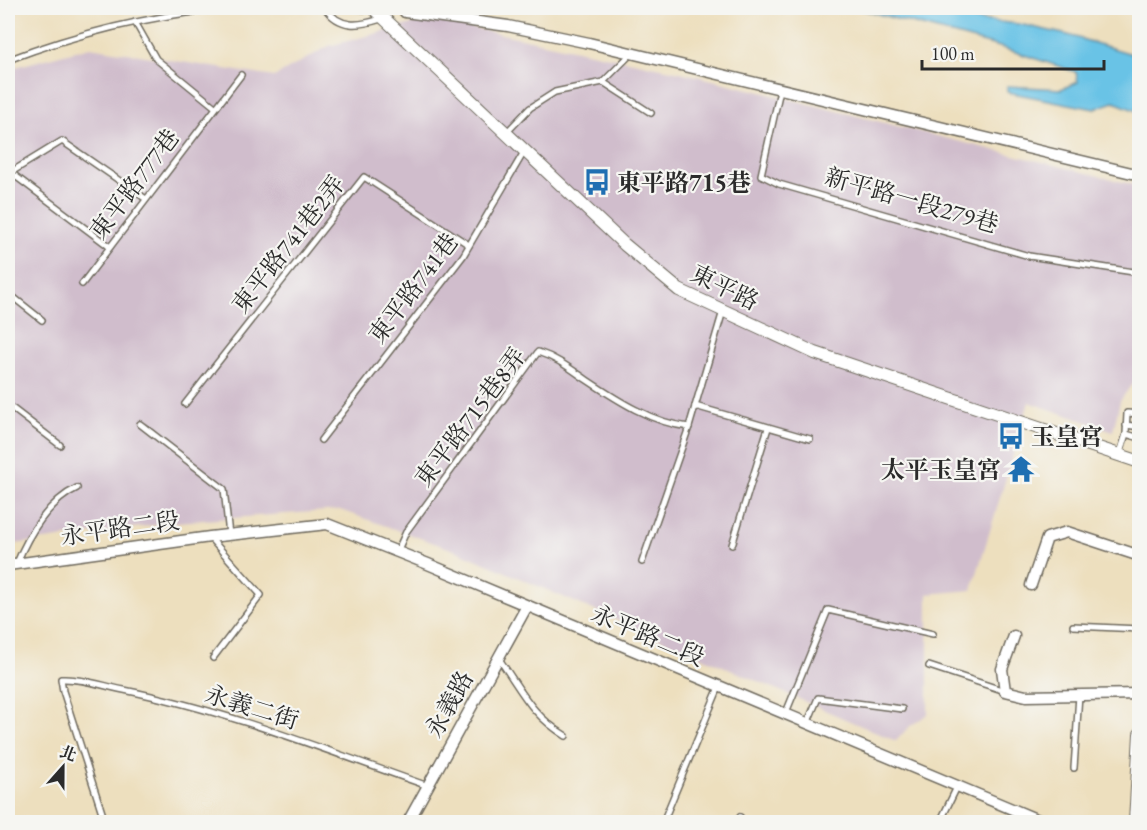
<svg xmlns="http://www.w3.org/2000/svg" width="1147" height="830" viewBox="0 0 1147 830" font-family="'EB Garamond','Noto Serif TC',serif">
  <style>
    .industrial { fill: #d0bdcc }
    .water { fill: #69c3e6; stroke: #4a7788; stroke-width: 1.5 }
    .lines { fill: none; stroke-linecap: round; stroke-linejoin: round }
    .service-casing { stroke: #6f6a5e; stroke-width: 8 }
    .minor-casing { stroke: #6f6a5e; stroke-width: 13 }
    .tertiary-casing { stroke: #6f6a5e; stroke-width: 14 }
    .service { stroke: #fff; stroke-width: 5 }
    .minor { stroke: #fff; stroke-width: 10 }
    .tertiary { stroke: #fff; stroke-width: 12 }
    .labels { text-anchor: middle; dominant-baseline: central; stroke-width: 4.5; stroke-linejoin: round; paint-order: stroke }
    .poi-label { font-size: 24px; font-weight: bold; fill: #2b2b2b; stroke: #f6f6f2; text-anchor: start }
    .street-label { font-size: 24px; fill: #2b2b2b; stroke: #f6f6f2 }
  </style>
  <rect width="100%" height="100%" fill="#f6f6f2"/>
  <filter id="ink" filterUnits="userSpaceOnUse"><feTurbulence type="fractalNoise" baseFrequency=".0167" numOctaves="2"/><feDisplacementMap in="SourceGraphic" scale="12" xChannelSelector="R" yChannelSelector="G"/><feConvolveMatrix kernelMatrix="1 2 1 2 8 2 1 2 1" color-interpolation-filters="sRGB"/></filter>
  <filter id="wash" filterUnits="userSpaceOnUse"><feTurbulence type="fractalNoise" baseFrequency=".008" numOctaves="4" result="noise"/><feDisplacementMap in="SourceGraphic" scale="24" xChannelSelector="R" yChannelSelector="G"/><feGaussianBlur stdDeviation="1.35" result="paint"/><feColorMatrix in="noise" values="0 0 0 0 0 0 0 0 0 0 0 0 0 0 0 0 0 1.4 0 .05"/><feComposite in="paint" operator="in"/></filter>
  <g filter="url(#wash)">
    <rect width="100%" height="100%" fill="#eddfbe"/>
    <path class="industrial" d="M431,19L680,72L1139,186V386L1132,384L1120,401L1113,431L1029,402L972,590L928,594V714L909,727L896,741L457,551L340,510L177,522L8,545V69L90,47L274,77L329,46Z"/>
    <path class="water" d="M856,8H954L963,10L971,19L1019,24L1068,35L1139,56V112L1114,102L1094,109L1007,92V86L1061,89L1078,82L1076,72L1000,47Z"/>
  </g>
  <g filter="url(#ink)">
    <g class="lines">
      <defs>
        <g id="service">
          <path d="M325,8C340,29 359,26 381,19"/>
          <path d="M344,8L374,10"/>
          <path d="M135,22L156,59L215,107"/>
          <path d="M8,60C78,33 150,16 225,8"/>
          <path d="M603,82L651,113"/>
          <path d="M780,90L761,175L779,184L1029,256L1140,273"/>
          <path d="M507,132L530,108L555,92L603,82L632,53"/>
          <path d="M10,172L110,247"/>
          <path d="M8,174L62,141L146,199"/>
          <path d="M82,284L241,75"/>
          <path d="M8,293L42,320"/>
          <path d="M185,404L364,177L469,245"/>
          <path d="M8,405L60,445"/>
          <path d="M695,406L810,439"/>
          <path d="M140,424L224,489L229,535"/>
          <path d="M1126,425L1140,427"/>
          <path d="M1126,434L1127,413L1140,414"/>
          <path d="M321,440L463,256L524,152"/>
          <path d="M1120,453L1126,434L1140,438"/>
          <path d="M211,539L261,595L213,658"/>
          <path d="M732,545L768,428"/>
          <path d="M397,552L406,532L538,352C557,358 571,369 587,380C617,400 652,423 689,427"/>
          <path d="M642,562L689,427L723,311"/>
          <path d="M17,563C28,535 49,501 77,488"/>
          <path d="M1073,626L1140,629"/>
          <path d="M499,659C522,691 531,715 566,736"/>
          <path d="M929,666L1005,691"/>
          <path d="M785,715L828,610L933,634"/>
          <path d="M807,724L818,698L902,709"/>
          <path d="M1074,768L1079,695"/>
          <path d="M105,822L63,691L61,679C82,678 103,686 124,690C228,711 328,751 428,786"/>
          <path d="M663,822L719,687"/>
          <path d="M737,822L740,817"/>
          <path d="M940,822L957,787"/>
          <path d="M1018,822L1022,814"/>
        </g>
        <g id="minor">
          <path d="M405,12L508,26L589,43L1140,175"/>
          <path d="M8,565L210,537L327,524L428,564L1043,822"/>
          <path d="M1031,585L1047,538L1067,532L1140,556"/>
          <path d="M1014,636L1002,669L1005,691L1026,696L1140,694"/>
          <path d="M408,822L527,606"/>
        </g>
        <g id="tertiary">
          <path d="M373,8L625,245L679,290L815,353L1140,462"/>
          <path d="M1135,822L1140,734"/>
        </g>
      </defs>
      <use href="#service" class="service-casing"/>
      <use href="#minor" class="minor-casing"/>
      <use href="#tertiary" class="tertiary-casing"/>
      <use href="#service" class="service"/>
      <use href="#minor" class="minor"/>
      <use href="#tertiary" class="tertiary"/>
    </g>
  </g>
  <defs>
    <symbol id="bus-bare" viewBox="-9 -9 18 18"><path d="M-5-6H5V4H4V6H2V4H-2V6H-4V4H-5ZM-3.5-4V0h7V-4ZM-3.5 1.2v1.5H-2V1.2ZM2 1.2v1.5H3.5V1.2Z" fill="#1f6fb2" stroke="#f6f6f2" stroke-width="2.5" paint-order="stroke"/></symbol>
    <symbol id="temple-bare" viewBox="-9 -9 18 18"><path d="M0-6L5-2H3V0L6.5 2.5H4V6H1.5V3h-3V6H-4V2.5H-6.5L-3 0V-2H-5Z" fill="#1f6fb2" stroke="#f6f6f2" stroke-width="2.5" paint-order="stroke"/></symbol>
  </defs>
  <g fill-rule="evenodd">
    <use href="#bus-bare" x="578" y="163" width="38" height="38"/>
    <use href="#bus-bare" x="992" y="417" width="38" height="38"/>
    <use href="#temple-bare" x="1002" y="450" width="38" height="38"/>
  </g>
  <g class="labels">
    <g class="poi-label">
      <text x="617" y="182">東平路715巷</text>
      <text x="1031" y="436">玉皇宮</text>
      <text x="1001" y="469" text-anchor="end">太平玉皇宮</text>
    </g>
    <g class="street-label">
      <text transform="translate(134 184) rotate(-53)">東平路777巷</text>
      <text transform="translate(912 200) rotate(16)">新平路一段279巷</text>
      <text transform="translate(288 244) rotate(-52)">東平路741巷2弄</text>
      <text transform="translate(725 287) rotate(26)">東平路</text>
      <text transform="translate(413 288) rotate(-53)">東平路741巷</text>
      <text transform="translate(470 417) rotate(-53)">東平路715巷8弄</text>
      <text transform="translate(120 528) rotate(-8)">永平路二段</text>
      <text transform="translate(648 635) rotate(23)">永平路二段</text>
      <text transform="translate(449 704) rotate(-61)">永義路</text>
      <text transform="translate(252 707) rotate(17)">永義二街</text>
    </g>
  </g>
  <rect width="1147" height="830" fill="none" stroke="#f6f6f2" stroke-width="30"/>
  <g transform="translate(63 767) rotate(21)" stroke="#f6f6f2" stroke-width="4.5" paint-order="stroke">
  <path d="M0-4.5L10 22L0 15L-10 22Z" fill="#2b2b2b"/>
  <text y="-9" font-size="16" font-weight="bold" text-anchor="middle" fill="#2b2b2b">北</text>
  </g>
  <path d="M922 60v9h182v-9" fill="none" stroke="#2b2b2b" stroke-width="3"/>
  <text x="931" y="60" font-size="18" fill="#2b2b2b" stroke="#f6f6f2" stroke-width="4.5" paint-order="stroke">100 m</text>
</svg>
